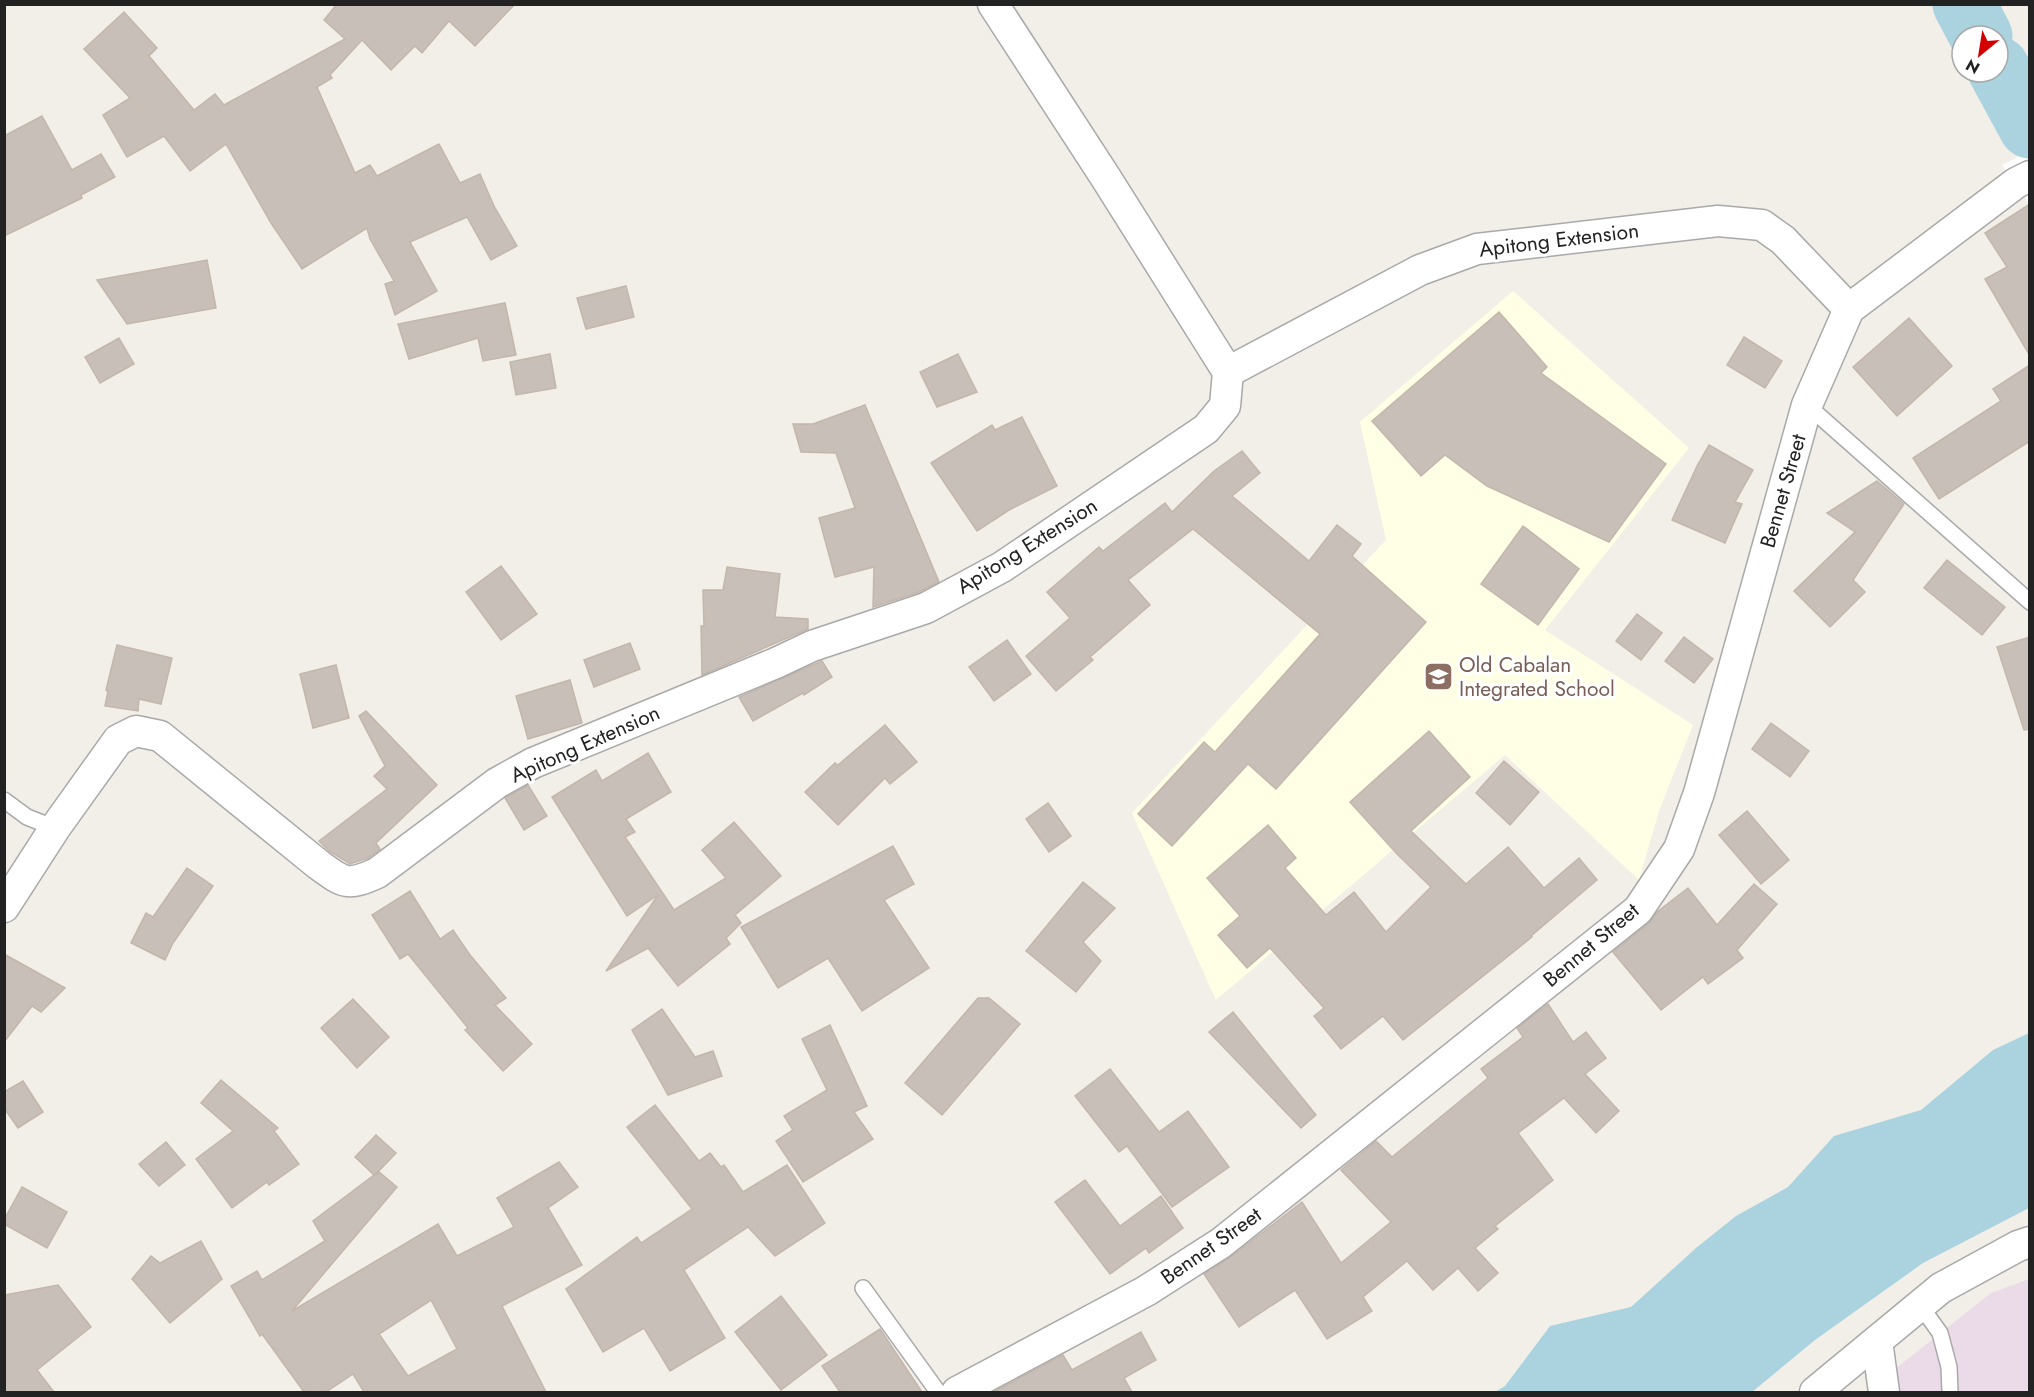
<svg xmlns="http://www.w3.org/2000/svg" width="2034" height="1397" viewBox="0 0 2034 1397" font-family="Jost,sans-serif">
  <style>
    .industrial { fill: #ebdbe8 }
    .education { fill: #ffffe5 }
    .water { fill: #aad3df }
    .pier { fill: #fff }
    .lines { fill: none; stroke-linecap: round; stroke-linejoin: round }
    .river { stroke: #aad3df; stroke-width: 63 }
    .building { fill: #c7bfb8; stroke: #c4b6ab; stroke-width: 1.5; fill-rule: evenodd }
    .service-casing { stroke: #a9a9a9; stroke-width: 18 }
    .minor-casing { stroke: #a9a9a9; stroke-width: 33 }
    .service { stroke: #fff; stroke-width: 15 }
    .minor { stroke: #fff; stroke-width: 30 }
    .labels { text-anchor: middle; dominant-baseline: central; stroke-width: 6; stroke-linejoin: round; paint-order: stroke }
    .street-label { font-size: 21px; fill: #222; stroke: #fff }
    .education-label { font-size: 21px; fill: #785e54; stroke: #fff; text-anchor: start }
  </style>
  <rect width="100%" height="100%" fill="#f2efe9"/>
  <path class="industrial" d="M2029,1279V1392H1866L1991,1293Z"/>
  <path class="education" d="M1513,291L1689,448L1545,630L1693,725L1659,811L1639,880L1505,755L1216,1000L1132,813L1386,540L1360,422Z"/>
  <path class="water" d="M2029,1033V1208L1923,1263L1815,1340L1752,1392H1495L1505,1386L1550,1326L1631,1307L1696,1248L1736,1216L1788,1187L1834,1136L1921,1110L1993,1050Z"/>
  <path class="pier" d="M2029,151V203L2002,165Z"/>
  <g class="lines">
    <g class="river">
      <path d="M1964,4L1981,36"/>
      <path d="M1998,68L2030,127"/>
    </g>
  </g>
  <g class="building">
    <path d="M337,4H515L475,46L449,21L422,53L415,46L391,70L362,40L330,75L332,78L317,87L355,173L370,165L377,176L439,144L460,183L480,174L494,206L517,246L491,260L467,217L410,242L437,291L395,315L385,284L394,281L370,239L367,228L302,269L271,223L226,144L190,171L164,136L127,157L103,115L130,98L84,49L124,12L157,48L149,56L194,110L215,94L224,105L345,39L324,20Z"/>
    <path d="M42,116L72,170L101,154L115,177L81,195L82,198L4,236V136Z"/>
    <path d="M2030,204V356L1985,279L2007,267L1985,233Z"/>
    <path d="M207,260L216,308L127,324L97,280Z"/>
    <path d="M626,286L634,317L586,329L577,298Z"/>
    <path d="M505,303L516,355L483,361L478,338L409,359L398,324Z"/>
    <path d="M1499,312L1547,367L1541,373L1666,464L1609,542L1487,486L1445,455L1421,476L1372,421Z"/>
    <path d="M1909,318L1952,366L1897,416L1853,367Z"/>
    <path d="M1744,337L1782,361L1765,388L1727,365Z"/>
    <path d="M119,338L134,364L100,383L85,357Z"/>
    <path d="M550,354L556,388L516,395L510,362Z"/>
    <path d="M958,354L977,392L937,407L920,372Z"/>
    <path d="M2030,365V441L1939,499L1913,458L2001,401L1993,389Z"/>
    <path d="M865,405L939,582L919,592L873,607L874,567L835,577L819,518L855,508L836,453L801,452L793,424H813Z"/>
    <path d="M1022,417L1057,486L1009,510L977,531L931,463L992,425L995,430Z"/>
    <path d="M1709,445L1753,470L1735,502L1742,504L1725,543L1672,520L1697,466Z"/>
    <path d="M1242,451L1260,473L1232,496L1309,561L1337,525L1361,544L1352,556L1426,622L1276,789L1248,764L1172,846L1138,814L1204,742L1215,752L1320,634L1193,529L1128,580L1150,605L1090,657L1093,660L1056,691L1026,656L1070,618L1047,592L1099,547L1103,551L1165,503L1172,512L1214,471Z"/>
    <path d="M1877,481L1904,504L1853,580L1865,592L1830,627L1794,591L1855,532L1827,513Z"/>
    <path d="M1523,526L1579,569L1538,625L1481,584Z"/>
    <path d="M1947,560L2005,607L1982,635L1924,588Z"/>
    <path d="M501,566L537,614L501,640L466,592Z"/>
    <path d="M727,567L780,574L775,617L808,619V629L702,675L701,626H704L703,590H723Z"/>
    <path d="M1637,614L1662,633L1641,660L1616,641Z"/>
    <path d="M1684,637L1713,659L1694,683L1665,661Z"/>
    <path d="M2030,637V729L2024,730L1997,647Z"/>
    <path d="M1007,640L1031,674L994,701L969,667Z"/>
    <path d="M630,643L640,669L594,687L584,660Z"/>
    <path d="M117,645L172,658L161,704L139,699L138,711L105,706L108,691L106,690Z"/>
    <path d="M822,661L832,677L804,695L803,693L753,721L739,697Z"/>
    <path d="M336,665L349,718L313,728L300,674Z"/>
    <path d="M570,680L582,723L528,739L516,696Z"/>
    <path d="M366,711L437,785L376,843L380,849L368,858L350,864L329,851L319,841L387,789L374,776L385,766L359,716Z"/>
    <path d="M1771,723L1809,751L1790,777L1752,749Z"/>
    <path d="M885,725L917,762L890,784L885,778L838,825L805,792L835,763L838,765Z"/>
    <path d="M1429,731L1470,777L1411,831L1466,884L1508,847L1544,888L1579,858L1597,880L1531,936L1532,937L1403,1040L1383,1016L1341,1049L1314,1016L1324,1008L1270,948L1247,968L1218,935L1240,916L1207,878L1268,825L1296,858L1285,868L1326,915L1354,892L1386,932L1431,887L1397,854L1350,802Z"/>
    <path d="M648,753L671,792L626,819L635,832L625,837L674,910L726,878L702,850L734,822L781,876L735,915L741,923L726,938L730,944L678,986L648,948L606,971L658,895L627,916L552,797L596,770L602,781Z"/>
    <path d="M1504,761L1539,792L1510,825L1476,793Z"/>
    <path d="M528,785L547,816L524,830L505,798Z"/>
    <path d="M1048,803L1071,836L1049,852L1026,819Z"/>
    <path d="M1747,811L1789,860L1761,884L1719,835Z"/>
    <path d="M893,846L914,884L884,900L929,968L862,1011L828,958L778,988L741,927Z"/>
    <path d="M187,868L213,886L173,943L165,960L131,943L146,913L153,917Z"/>
    <path d="M1083,882L1115,908L1083,942L1101,961L1076,992L1026,951Z"/>
    <path d="M1754,884L1777,904L1737,950L1743,958L1708,984L1703,977L1661,1010L1613,952L1649,923L1657,912L1688,888L1717,925Z"/>
    <path d="M410,891L440,939L453,930L470,955L506,998L495,1005L532,1044L503,1071L465,1030L468,1028L408,954L400,959L372,915Z"/>
    <path d="M4,954L65,988L41,1012L32,1006L4,1042Z"/>
    <path d="M978,998H989L1020,1024L942,1115L905,1083Z"/>
    <path d="M353,999L389,1037L357,1068L321,1028Z"/>
    <path d="M1548,1004L1573,1042L1586,1032L1606,1058L1585,1074L1619,1111L1596,1133L1564,1098L1518,1133L1553,1180L1495,1226L1498,1229L1475,1248L1498,1273L1478,1291L1458,1268L1433,1290L1407,1261L1363,1297L1372,1311L1327,1339L1295,1290L1239,1327L1204,1274L1232,1256L1302,1202L1341,1263L1391,1222L1341,1170L1376,1141L1392,1157L1488,1078L1481,1069L1523,1037L1517,1028Z"/>
    <path d="M662,1009L695,1057L713,1051L722,1076L668,1095L632,1030Z"/>
    <path d="M1233,1012L1316,1115L1301,1128L1209,1032Z"/>
    <path d="M830,1025L867,1106L854,1112L873,1139L803,1182L776,1141L793,1130L784,1116L827,1090L802,1039Z"/>
    <path d="M1110,1069L1159,1132L1188,1111L1229,1167L1172,1207L1127,1146L1119,1152L1075,1096Z"/>
    <path d="M221,1080L278,1128L274,1131L299,1164L269,1185L267,1182L232,1208L196,1159L233,1131L201,1103Z"/>
    <path d="M23,1081L43,1112L18,1128L4,1108V1092Z"/>
    <path d="M655,1105L699,1161L710,1153L721,1167L724,1165L743,1192L787,1165L825,1223L775,1256L748,1227L684,1270L725,1338L670,1371L644,1328L603,1352L566,1289L637,1237L641,1243L692,1209L627,1127Z"/>
    <path d="M376,1135L396,1153L375,1175L379,1172L397,1187L292,1311L438,1224L457,1256L514,1227L497,1198L559,1162L578,1187L548,1208L582,1265L502,1306L546,1392H364L353,1374L326,1392H304L262,1334L260,1336L231,1286L257,1271L262,1280L325,1241L313,1221L374,1175L355,1157ZM431,1300L457,1349L408,1376L379,1334Z"/>
    <path d="M166,1142L185,1165L159,1186L139,1164Z"/>
    <path d="M1085,1180L1120,1226L1161,1196L1183,1228L1149,1253L1146,1248L1110,1274L1055,1202Z"/>
    <path d="M22,1187L67,1212L47,1248L4,1224V1220Z"/>
    <path d="M201,1241L222,1279L170,1323L132,1279L151,1256L160,1263Z"/>
    <path d="M58,1285L91,1327L37,1370L54,1392H4V1295Z"/>
    <path d="M781,1296L827,1355L781,1390L735,1332Z"/>
    <path d="M880,1329L922,1392H840L822,1366Z"/>
    <path d="M1141,1332L1156,1360L1124,1378L1132,1392H993L1063,1355L1072,1370Z"/>
  </g>
  <g class="lines">
    <defs>
      <g id="service">
        <path d="M1807,405L2030,602"/>
        <path d="M4,800L27,817L55,828"/>
        <path d="M863,1288L938,1392"/>
        <path d="M1920,1305L1940,1333L1949,1367L1950,1392"/>
      </g>
      <g id="minor">
        <path d="M1228,372L1420,270L1477,249L1718,221L1762,225L1783,240L1849,309"/>
        <path d="M4,907L55,828L118,740L136,731L160,736L319,865C345,884 348,886 377,873L497,783L533,763L776,663L812,646L926,608L1002,567L1206,429L1225,406L1228,372L1106,178L993,4"/>
        <path d="M1877,1341L1884,1392"/>
        <path d="M957,1392L1146,1291L1221,1243L1638,910L1679,849L1699,793L1807,405L1849,309L2016,183L2030,176"/>
        <path d="M1815,1392L1941,1288L2018,1246L2030,1242"/>
      </g>
    </defs>
    <use href="#service" class="service-casing"/>
    <use href="#minor" class="minor-casing"/>
    <use href="#service" class="service"/>
    <use href="#minor" class="minor"/>
  </g>
  <defs>
    <symbol id="school-square" viewBox="-11 -11 22 22"><rect x="-9" y="-9" width="18" height="18" rx="4" fill="#8d6e63" stroke="#fff"/><path d="M0-5L7-2L0 1L-7-2ZM-4 1L0 2.5L4 1V4Q0 6-4 4Z" fill="#fff"/></symbol>
  </defs>
  <g fill-rule="evenodd">
    <use href="#school-square" x="1422" y="660" width="33" height="33"/>
  </g>
  <g class="labels">
    <g class="street-label">
      <text transform="translate(1559 240) rotate(-7)">Apitong Extension</text>
      <text transform="translate(1783 491) rotate(-74)">Bennet Street</text>
      <text transform="translate(1027 546) rotate(-32)">Apitong Extension</text>
      <text transform="translate(585 744) rotate(-24)">Apitong Extension</text>
      <text transform="translate(1591 945) rotate(-40)">Bennet Street</text>
      <text transform="translate(1211 1246) rotate(-35)">Bennet Street</text>
    </g>
    <g class="education-label">
      <text x="1459" y="665">Old Cabalan<tspan x="1459" dy="24">Integrated School</tspan></text>
    </g>
  </g>
  <rect width="2034" height="1397" fill="none" stroke="#222222" stroke-width="12"/>
  <g transform="translate(1980 54) rotate(210)"><circle r="28" fill="#ffffff" stroke="#a7a7a7" stroke-width="1.5"/>
  <path d="M0-4.5L10 22L0 15L-10 22Z" fill="#d40000"/>
  <text y="-9" font-size="16" font-weight="bold" text-anchor="middle" fill="#222222">N</text>
  </g>
</svg>
